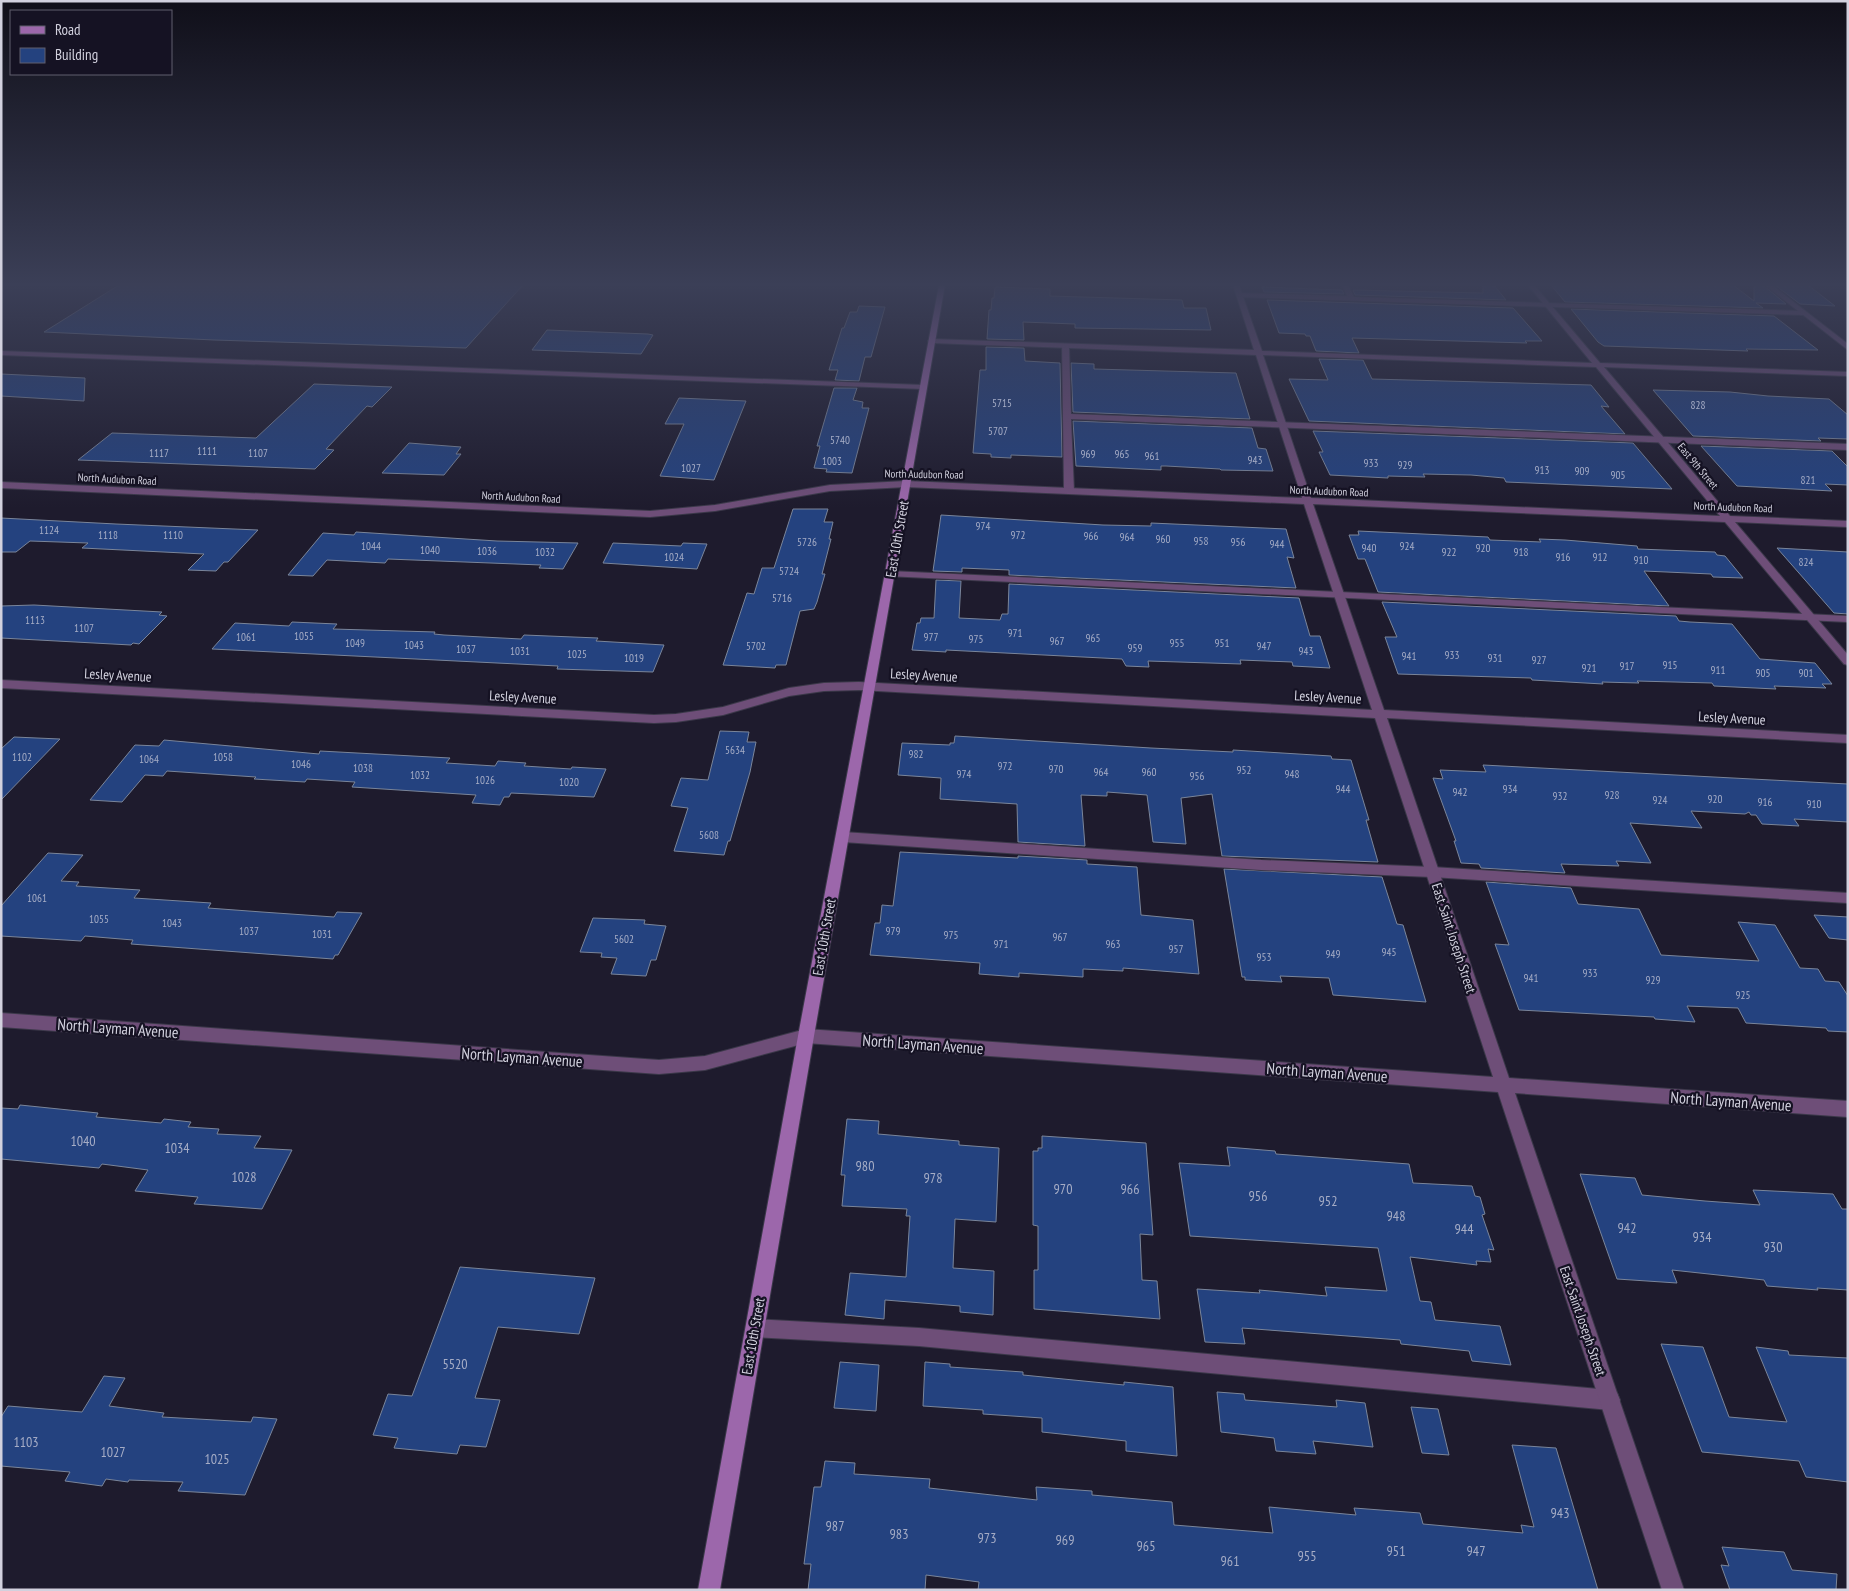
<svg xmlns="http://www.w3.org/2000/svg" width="1849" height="1591" viewBox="0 0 1849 1591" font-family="'PT Sans Narrow',sans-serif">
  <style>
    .building { fill: #24427f; stroke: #7a859a }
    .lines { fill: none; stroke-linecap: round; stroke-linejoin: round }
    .service-casing { stroke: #3b3849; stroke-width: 2 }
    .minor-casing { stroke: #3b3849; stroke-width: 2 }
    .secondary-casing { stroke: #3b3849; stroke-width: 2 }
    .service { fill: #6e4e78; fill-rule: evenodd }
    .minor { fill: #6e4e78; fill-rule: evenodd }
    .secondary { fill: #9c67ab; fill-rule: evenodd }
    .labels { text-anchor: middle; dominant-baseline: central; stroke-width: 4.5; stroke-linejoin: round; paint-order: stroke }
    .number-label { font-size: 11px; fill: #a6adc6 }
    .far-street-label { font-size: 11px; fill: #d2d1de; stroke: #151223 }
    .street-label { font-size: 14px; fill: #d2d1de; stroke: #151223 }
    .near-number-label { font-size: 14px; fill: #a6adc6 }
    .near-street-label { font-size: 16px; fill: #d2d1de; stroke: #151223 }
  </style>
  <rect width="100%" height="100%" fill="#1e1b2d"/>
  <g class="building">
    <path d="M119,285H523L466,348L214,340L44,332Z"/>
    <path d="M1483,285H1494L1506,300L1355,295L1353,290L1483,293Z"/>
    <path d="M1551,285H1733L1754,301V285H1763L1786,304L1756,303L1763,308L1565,302Z"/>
    <path d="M1775,285H1808L1835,306L1800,304Z"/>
    <path d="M995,287L1050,289V296L1182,300L1184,308H1206L1211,330L1075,328V324L1023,322L1024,340L987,339L989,310H991L992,298H994Z"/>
    <path d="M1262,287L1342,290L1344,294L1264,292Z"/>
    <path d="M1267,300L1513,308L1542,341H1525L1527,343L1352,338L1359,353L1316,351L1310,336H1306L1305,334L1279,333Z"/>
    <path d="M859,306L885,307L871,357H865L859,381L835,380L838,370H829L842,328H844L850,312H857Z"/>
    <path d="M1571,309L1774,316L1818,350L1746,349L1748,351L1604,346L1598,342Z"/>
    <path d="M547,330L648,334L653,335L641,354L532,350Z"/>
    <path d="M986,347L1024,348L1025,361L1060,363L1062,457L1011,455V458L991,457V454L973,453L980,370H986Z"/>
    <path d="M1319,359L1363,360L1372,379L1591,385L1609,407L1601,406L1625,434L1309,421L1289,379L1328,380Z"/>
    <path d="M1071,363L1094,364V369L1236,373L1250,419L1073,412Z"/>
    <path d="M1,374L85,378L84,401L1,396Z"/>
    <path d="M314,384L392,387L372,407L367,406L326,449L334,450L315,469L78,460L112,433L256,438Z"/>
    <path d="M834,388H857L853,400L863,402L862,408H869L852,473L826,472L827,469L814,468L820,446H817Z"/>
    <path d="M1653,390L1730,392L1768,396L1829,399L1848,415V439L1818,438L1821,441L1693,436Z"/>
    <path d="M679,398L746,401L714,480L660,476L684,424H665Z"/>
    <path d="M1073,421L1252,428L1258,448L1266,449L1273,471L1221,470L1220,469L1166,466H1161V470L1076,466Z"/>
    <path d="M1313,431L1633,443L1672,489L1506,482L1504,478L1471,475L1423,474L1425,477L1388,476V478L1330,475L1319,452H1323Z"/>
    <path d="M409,443L461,447L456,454H461L444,475L382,473Z"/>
    <path d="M1701,446L1832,451L1848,467V485L1825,484L1832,491L1737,486Z"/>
    <path d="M793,509H828L824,522H833L829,539H831L822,574H825L817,602L814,609L800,611L786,665H776L775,668L723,665L747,593L754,594L762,568H774Z"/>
    <path d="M941,515L1103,525L1151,526V523L1286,529L1294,558L1287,557L1296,588L1009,575V570L962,568V572L933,571Z"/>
    <path d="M1,518L116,524L258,530L228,562H224L216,571L188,570L204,554L82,548L88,543L30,541L16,552H1Z"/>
    <path d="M1358,531L1488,537L1490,540L1541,542L1539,539L1565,540L1637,546L1638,549L1715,552L1717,555L1725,556L1743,578L1713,577L1711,574L1644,571L1669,606L1378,592L1365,559H1358L1349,535H1359Z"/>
    <path d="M356,532L497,541L578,543L563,569L539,568L541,565L388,559L385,563L327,560L313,576L288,575L323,533L354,535Z"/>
    <path d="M613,543L681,546L683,543L707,544L697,569L603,563Z"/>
    <path d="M1777,548L1848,552V614L1834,613Z"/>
    <path d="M936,580L961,581L959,618L1000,620L1002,614H1008L1009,584L1299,598L1310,636H1320L1330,668L1293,666L1292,662L1240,660L1241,664L1148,661L1149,667L1126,666L1122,659L946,650V652L912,650L917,623H920L921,618H934Z"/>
    <path d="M1382,602L1676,616L1679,621L1690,622L1732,624L1760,659L1815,663L1832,684H1822L1826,688L1774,686L1776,689L1714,686L1712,683L1637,681L1639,683L1602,682L1603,684L1532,680L1531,678L1398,674L1385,637H1397Z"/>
    <path d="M34,605L162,612L159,615L167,616L139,644L133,643L131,645L1,638V606Z"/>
    <path d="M292,622L337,624L333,629L435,632L434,634L444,635L521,639L524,635L598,638L596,641L664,645L653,672L557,669L558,666L212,649L235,623L289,626Z"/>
    <path d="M720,731L749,732L747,742H756L750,772L730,841H728L724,855L674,851L688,808L671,806L681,778L708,780Z"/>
    <path d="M955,736L1151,748L1233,752V750L1331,756L1332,759L1351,760L1369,820H1366L1378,862L1222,856L1212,794L1181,798L1186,844L1153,842L1147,795L1107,792V796L1081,795L1085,846L1018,842L1017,804L940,799L941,778L898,775L902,743L950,745V743H954Z"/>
    <path d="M14,737L60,739L1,800V749Z"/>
    <path d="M164,740L319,754L320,751L450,758L446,763L495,766L498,761L526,763L524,766L571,769L572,767L606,769L594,797L511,793L509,797H504L500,805L472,803L476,795L352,787L355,782L307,779L305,782L254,779L256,777L167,771L163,776L145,775L122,802L90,800L135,745L159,746Z"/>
    <path d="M1483,765L1848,784V822L1794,819L1799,826L1762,824L1756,815H1751L1749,812L1745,814L1691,811L1702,828L1630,823L1651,863L1616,861L1619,866L1561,864L1565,873L1481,868L1479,864L1461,863L1454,841H1456L1433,778L1443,779L1440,770L1486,772Z"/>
    <path d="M900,852L1018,858V856L1087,860V864L1137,867L1141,915L1193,920L1199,974L1123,968V971L1083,969V977L1019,973V977L979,974L980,963L870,955L875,923H880L882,905L893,906Z"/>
    <path d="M48,853L83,855L61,881L79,882L76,886L140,890L134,898L211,903L208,908L262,912L334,917L337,912L362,913L338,955H335L333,959L131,944L133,940L85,936L81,941L1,936V906Z"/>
    <path d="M1224,869L1382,877L1397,924L1403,925L1426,1002L1333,995L1329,978L1280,976L1282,982L1245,980V977H1242Z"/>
    <path d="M1486,882L1571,888L1578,904L1639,909L1661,955L1759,961L1738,922L1775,925L1800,968L1818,969L1825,981L1839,982L1848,996V1032L1828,1031L1826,1028L1746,1023L1738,1008L1687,1006L1695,1022L1655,1019L1654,1017L1519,1010L1495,944L1509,945Z"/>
    <path d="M1814,915L1848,917V940L1829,938Z"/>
    <path d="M593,918L645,920L644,924L666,926L656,960H651L646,976L611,974L617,958L601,957L602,953L580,952Z"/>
    <path d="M20,1105L98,1113L96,1117L161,1123L164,1119L191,1122L188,1127L219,1129L217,1134L261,1136L254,1148L292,1150L262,1209L194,1204L198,1197L135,1191L148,1170L102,1164L99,1168L1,1159V1108L18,1109Z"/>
    <path d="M847,1119L879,1121L878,1134L959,1141V1145L999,1148L996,1222L955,1219L953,1268L994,1271L993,1315L960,1312V1306L885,1300L884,1319L845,1315L850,1273L906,1277L910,1216H906L907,1209L842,1206L845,1175H841Z"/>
    <path d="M1042,1136L1146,1143L1153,1235L1140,1234L1142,1280L1157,1281L1160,1319L1034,1309V1270H1038V1226L1033,1225V1151H1038V1148H1042Z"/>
    <path d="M1227,1147L1275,1151L1276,1154L1409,1164L1413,1183L1472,1186L1475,1196L1480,1197L1485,1214L1482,1215L1494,1250L1488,1249L1491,1262L1476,1261L1477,1265L1410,1257L1420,1301L1431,1302L1435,1320L1500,1326L1511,1365L1472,1361L1469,1351L1401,1344L1400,1340L1242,1328L1245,1344L1205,1342L1197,1289L1260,1293L1259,1290L1327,1296L1325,1287L1387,1291L1378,1248L1190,1236L1179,1163L1230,1166Z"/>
    <path d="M1580,1174L1635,1178L1642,1195L1705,1201L1760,1205L1753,1190L1833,1194L1842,1209H1848V1290L1817,1288L1818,1290L1767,1286L1764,1280L1672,1270L1677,1283L1617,1279Z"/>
    <path d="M460,1267L595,1278L579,1334L498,1327L475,1398L500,1400L486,1447L460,1445L457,1454L394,1448L398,1438L373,1435L388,1394L412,1396Z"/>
    <path d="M1661,1344L1703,1347L1729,1417L1787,1422L1756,1347L1788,1351L1789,1355L1848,1358V1482L1806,1477L1799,1461L1702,1452Z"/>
    <path d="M840,1362L879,1365L876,1411L834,1408Z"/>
    <path d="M925,1362L950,1364V1367L1023,1372V1375L1124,1385V1382L1173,1387L1177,1456L1126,1451V1441L1042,1432V1418L983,1414V1410L923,1406Z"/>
    <path d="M104,1376L125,1378L109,1406L164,1413L162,1417L251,1422L253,1417L277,1419L245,1495L178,1491L183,1482L129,1480L128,1482L106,1479L102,1486L65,1481L70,1472L1,1466V1417L8,1406L82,1412Z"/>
    <path d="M1217,1392L1244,1394L1245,1400L1337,1407L1336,1400L1365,1403L1373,1447L1313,1441L1316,1454L1276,1451L1274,1438L1221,1432Z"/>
    <path d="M1411,1407L1438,1409L1449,1455L1422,1453Z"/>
    <path d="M1512,1445L1556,1448L1598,1590H978L979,1582L926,1575L925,1590H808L811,1564H804L814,1487H821L825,1461L855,1463L854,1474L930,1479L929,1488L1037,1500L1036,1487L1092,1491V1495L1172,1502L1174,1525L1273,1533L1269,1507L1356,1515L1354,1508L1420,1513L1423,1524L1523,1533L1521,1525L1534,1527Z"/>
    <path d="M1722,1547L1784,1552L1792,1570L1837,1574L1836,1590H1730L1721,1565L1729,1566Z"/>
  </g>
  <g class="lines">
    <defs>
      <g id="service">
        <path d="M1342,285H1348L1354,297L1803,311L1806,313L1803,315L1240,297L1237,295L1240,293L1347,296Z"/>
        <path d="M1062,344L1069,346L1071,414L1848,444V450L1071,419L1074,491L1069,494L1064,491Z"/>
        <path d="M890,571L1848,616V622L886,576V572Z"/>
        <path d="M843,832L1261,860L1432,867L1848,893V903L1432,877L1261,870L843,842L838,840L837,837L838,834Z"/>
        <path d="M755,1319L919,1328L1610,1390L1617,1393L1620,1400L1617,1407L1610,1410L919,1346L755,1337L748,1335L746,1328L748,1321Z"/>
      </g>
      <g id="minor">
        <path d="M1233,285H1239L1262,351L1592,363L1528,285H1534L1600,363L1848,372V376L1604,367L1730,516L1848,521V527L1735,522L1848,655V665L1844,664L1725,522L1313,504L1384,710L1848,735V743L1387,718L1509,1078L1848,1101V1117L1515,1093L1684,1590H1662L1498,1092L806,1043L705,1070L659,1074L1,1027V1013L659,1060L705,1056L806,1029L1493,1077L1375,718L859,690L824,691L789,696L723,715L676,722L654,723L1,688V680L654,715L676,714L723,707L789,688L824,683L859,682L1372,710L1304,504L906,487L830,491L715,511L650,517L1,488V482L650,511L715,505L830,485L906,481L1302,498L1256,355L932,343L928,341L932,339L1254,350ZM1263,355L1596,367L1720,516L1311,498Z"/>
        <path d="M1765,285H1772L1848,344V350Z"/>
        <path d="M1,351L923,385L927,387L923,389L1,355Z"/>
      </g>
      <path id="secondary" d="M939,285H945L814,1036L720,1590H698L798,1036Z"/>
    </defs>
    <use href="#service" class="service-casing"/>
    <use href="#minor" class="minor-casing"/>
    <use href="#secondary" class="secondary-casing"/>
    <use href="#service" class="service"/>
    <use href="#minor" class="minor"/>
    <use href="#secondary" class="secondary"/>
  </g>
  <linearGradient id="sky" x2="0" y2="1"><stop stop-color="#100f19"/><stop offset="0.56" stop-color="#3b3f57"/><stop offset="1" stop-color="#3b3f57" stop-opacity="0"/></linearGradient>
  <rect width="1849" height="508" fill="url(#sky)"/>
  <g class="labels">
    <g class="number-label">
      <text x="1002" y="403">5715</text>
      <text x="1698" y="405">828</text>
      <text x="998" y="431">5707</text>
      <text x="840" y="440">5740</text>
      <text x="207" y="451">1111</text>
      <text x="159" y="453">1117</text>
      <text x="258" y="453">1107</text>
      <text x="1088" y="454">969</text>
      <text x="1122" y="454">965</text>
      <text x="1152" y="456">961</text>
      <text x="1255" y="460">943</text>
      <text x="832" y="461">1003</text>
      <text x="1371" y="463">933</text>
      <text x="1405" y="465">929</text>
      <text x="691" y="468">1027</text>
      <text x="1542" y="470">913</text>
      <text x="1582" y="471">909</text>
      <text x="1618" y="475">905</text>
      <text x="1808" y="480">821</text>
      <text x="983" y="526">974</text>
      <text x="49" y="530">1124</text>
      <text x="108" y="535">1118</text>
      <text x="173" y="535">1110</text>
      <text x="1018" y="535">972</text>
      <text x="1091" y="536">966</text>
      <text x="1127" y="537">964</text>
      <text x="1163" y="539">960</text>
      <text x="1201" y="541">958</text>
      <text x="807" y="542">5726</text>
      <text x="1238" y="542">956</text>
      <text x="1277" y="544">944</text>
      <text x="371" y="546">1044</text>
      <text x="1407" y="546">924</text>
      <text x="1369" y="548">940</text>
      <text x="1483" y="548">920</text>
      <text x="430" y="550">1040</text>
      <text x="487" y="551">1036</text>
      <text x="545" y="552">1032</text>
      <text x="1449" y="552">922</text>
      <text x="1521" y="552">918</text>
      <text x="674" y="557">1024</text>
      <text x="1563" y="557">916</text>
      <text x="1600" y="557">912</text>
      <text x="1641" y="560">910</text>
      <text x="1806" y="562">824</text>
      <text x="789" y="571">5724</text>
      <text x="782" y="598">5716</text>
      <text x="35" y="620">1113</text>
      <text x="84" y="628">1107</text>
      <text x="1015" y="633">971</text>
      <text x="304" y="636">1055</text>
      <text x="246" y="637">1061</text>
      <text x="931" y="637">977</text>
      <text x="1093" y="638">965</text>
      <text x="976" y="639">975</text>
      <text x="1057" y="641">967</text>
      <text x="355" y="643">1049</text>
      <text x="1177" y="643">955</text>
      <text x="1222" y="643">951</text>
      <text x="414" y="645">1043</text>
      <text x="756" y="646">5702</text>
      <text x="1264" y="646">947</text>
      <text x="1135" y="648">959</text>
      <text x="466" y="649">1037</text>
      <text x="520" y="651">1031</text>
      <text x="1306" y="651">943</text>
      <text x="577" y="654">1025</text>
      <text x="1452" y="655">933</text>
      <text x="1409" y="656">941</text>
      <text x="634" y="658">1019</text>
      <text x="1495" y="658">931</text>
      <text x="1539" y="660">927</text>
      <text x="1670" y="665">915</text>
      <text x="1627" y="666">917</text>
      <text x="1589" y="668">921</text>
      <text x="1718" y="670">911</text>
      <text x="1763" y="673">905</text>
      <text x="1806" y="673">901</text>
      <text x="735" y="750">5634</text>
      <text x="916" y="754">982</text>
      <text x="22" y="757">1102</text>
      <text x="223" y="757">1058</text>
      <text x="149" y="759">1064</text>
      <text x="301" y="764">1046</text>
      <text x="1005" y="766">972</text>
      <text x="363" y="768">1038</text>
      <text x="1056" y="769">970</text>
      <text x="1244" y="770">952</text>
      <text x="1101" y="772">964</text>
      <text x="1149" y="772">960</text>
      <text x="964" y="774">974</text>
      <text x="1292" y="774">948</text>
      <text x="420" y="775">1032</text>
      <text x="1197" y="776">956</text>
      <text x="485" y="780">1026</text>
      <text x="569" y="782">1020</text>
      <text x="1343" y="789">944</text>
      <text x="1510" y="789">934</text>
      <text x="1460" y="792">942</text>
      <text x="1612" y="795">928</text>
      <text x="1560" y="796">932</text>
      <text x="1715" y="799">920</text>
      <text x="1660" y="800">924</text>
      <text x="1765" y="802">916</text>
      <text x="1814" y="804">910</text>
      <text x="709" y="835">5608</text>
      <text x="37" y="898">1061</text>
      <text x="99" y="919">1055</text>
      <text x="172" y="923">1043</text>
      <text x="249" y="931">1037</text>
      <text x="893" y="931">979</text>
      <text x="322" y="934">1031</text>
      <text x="951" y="935">975</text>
      <text x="1060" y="937">967</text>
      <text x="624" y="939">5602</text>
      <text x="1001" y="944">971</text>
      <text x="1113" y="944">963</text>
      <text x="1176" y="949">957</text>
      <text x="1389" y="952">945</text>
      <text x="1333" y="954">949</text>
      <text x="1264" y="957">953</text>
      <text x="1590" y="973">933</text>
      <text x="1531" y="978">941</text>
      <text x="1653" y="980">929</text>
      <text x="1743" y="995">925</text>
    </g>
    <g class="far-street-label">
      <text transform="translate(1698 466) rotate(50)">East 9th Street</text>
      <text transform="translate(924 474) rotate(1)">North Audubon Road</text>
      <text transform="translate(117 479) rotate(3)">North Audubon Road</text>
      <text transform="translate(1329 491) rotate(2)">North Audubon Road</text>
      <text transform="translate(521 497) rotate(3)">North Audubon Road</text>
      <text transform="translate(1733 507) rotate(2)">North Audubon Road</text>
    </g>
    <g class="street-label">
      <text transform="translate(897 539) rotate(-80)">East 10th Street</text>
      <text transform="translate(118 675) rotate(3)">Lesley Avenue</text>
      <text transform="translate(924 675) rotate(3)">Lesley Avenue</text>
      <text transform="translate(523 697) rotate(3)">Lesley Avenue</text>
      <text transform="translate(1328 697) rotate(3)">Lesley Avenue</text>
      <text transform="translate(1732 718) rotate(3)">Lesley Avenue</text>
      <text transform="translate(824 937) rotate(-80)">East 10th Street</text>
      <text transform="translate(1454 938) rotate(72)">East Saint Joseph Street</text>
      <text transform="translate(1583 1321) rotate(71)">East Saint Joseph Street</text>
      <text transform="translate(753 1336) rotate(-80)">East 10th Street</text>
    </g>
    <g class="near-number-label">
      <text x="83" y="1141">1040</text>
      <text x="177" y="1148">1034</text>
      <text x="865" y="1166">980</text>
      <text x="244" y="1177">1028</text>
      <text x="933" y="1178">978</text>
      <text x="1063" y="1189">970</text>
      <text x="1130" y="1189">966</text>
      <text x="1258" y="1196">956</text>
      <text x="1328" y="1201">952</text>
      <text x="1396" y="1216">948</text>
      <text x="1627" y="1228">942</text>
      <text x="1464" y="1229">944</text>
      <text x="1702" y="1237">934</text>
      <text x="1773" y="1247">930</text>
      <text x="455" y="1364">5520</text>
      <text x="26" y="1442">1103</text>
      <text x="113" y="1452">1027</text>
      <text x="217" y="1459">1025</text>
      <text x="1560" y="1513">943</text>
      <text x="835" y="1526">987</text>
      <text x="899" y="1534">983</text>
      <text x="987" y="1538">973</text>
      <text x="1065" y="1540">969</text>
      <text x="1146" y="1546">965</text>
      <text x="1396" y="1551">951</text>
      <text x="1476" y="1551">947</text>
      <text x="1307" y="1556">955</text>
      <text x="1230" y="1561">961</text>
    </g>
    <g class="near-street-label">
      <text transform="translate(118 1028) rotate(4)">North Layman Avenue</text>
      <text transform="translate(923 1044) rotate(4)">North Layman Avenue</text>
      <text transform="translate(522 1057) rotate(4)">North Layman Avenue</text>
      <text transform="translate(1327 1072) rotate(4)">North Layman Avenue</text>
      <text transform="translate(1731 1101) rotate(4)">North Layman Avenue</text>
    </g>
  </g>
  <rect width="1849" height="1591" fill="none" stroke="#d2d1de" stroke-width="5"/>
  <rect x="10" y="10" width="162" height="65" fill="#151223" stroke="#615e6e"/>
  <rect x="20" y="26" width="25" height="8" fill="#9c67ab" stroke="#615e6e"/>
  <text x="55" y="35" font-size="15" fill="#d2d1de">Road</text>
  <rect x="20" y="48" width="25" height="15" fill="#24427f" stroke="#615e6e"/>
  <text x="55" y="60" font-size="15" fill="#d2d1de">Building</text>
</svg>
